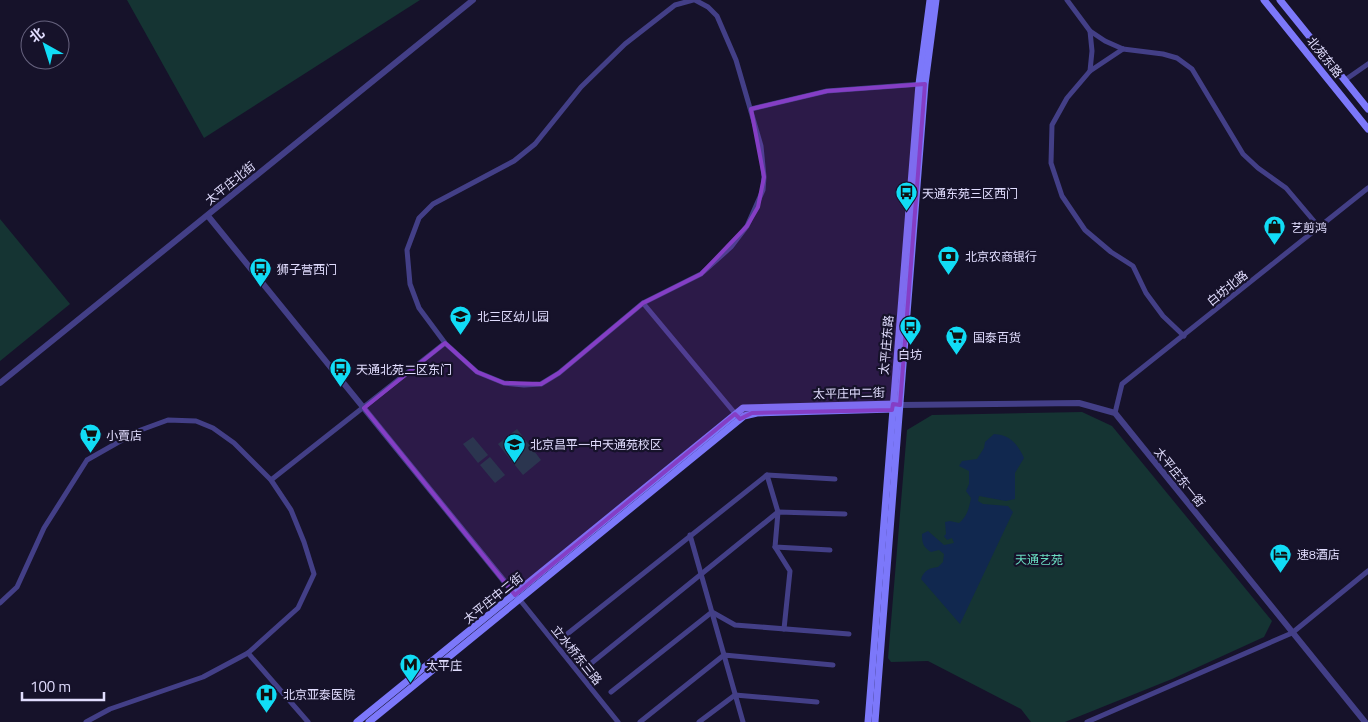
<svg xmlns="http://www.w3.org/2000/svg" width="1368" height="722" viewBox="0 0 1368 722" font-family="'Titillium Web','Noto Sans SC',sans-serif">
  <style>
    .green { fill: #153433 }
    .water { fill: #11284f }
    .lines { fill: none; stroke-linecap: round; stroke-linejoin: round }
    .minor { stroke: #433f87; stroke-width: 5 }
    .tertiary { stroke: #433f87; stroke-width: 6 }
    .secondary { stroke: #7c78fa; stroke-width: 7 }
    .marked { fill: #853ec5; fill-opacity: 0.2; stroke: #853ec5; stroke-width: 4; stroke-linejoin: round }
    .labels { text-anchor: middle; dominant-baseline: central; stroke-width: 4.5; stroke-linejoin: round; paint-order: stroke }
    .street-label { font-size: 12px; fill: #e1ddfe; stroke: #16122a }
    .poi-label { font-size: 12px; fill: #e1ddfe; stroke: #16122a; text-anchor: start }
    .park-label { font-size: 12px; fill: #6adcc1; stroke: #16122a }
  </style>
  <rect width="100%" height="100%" fill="#16122a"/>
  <g class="green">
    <path d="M127,0H420L204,138Z"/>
    <path d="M0,219L70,304L0,361Z"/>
    <path d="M1082,412L1112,426L1272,621L1264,637L1172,679L1065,722H1031L1021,709L928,661L891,662L888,658L907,430L932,415Z"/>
    <path d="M517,429L541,460L523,475L498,444Z"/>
    <path d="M473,437L488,455L478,463L463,444Z"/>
    <path d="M490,457L505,475L495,483L480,465Z"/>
  </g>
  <path class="water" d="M994,434C1011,435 1017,444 1024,458L1015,473V499L1006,501L979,496L978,501L983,504L1008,506L1013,512L960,624L921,579C924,570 930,568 938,567L943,562L944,554L939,550L931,552C923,547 922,543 922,534L928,531L944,545L954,543L952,538L947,540L944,536L946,534L945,522L950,521L959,523C967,517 969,508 971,498L966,491L969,484V471L959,466L962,461L977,459L984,448L985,442Z"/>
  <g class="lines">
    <g class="minor">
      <path d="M693,0L675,5L625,44L581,87L535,144L514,161L433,204L419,218L407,250L410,284L419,308L445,343L477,372L504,383L524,385L541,384L559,373L643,303L701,274L731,247L747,226L763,190L764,177L761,146L736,60L717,16L708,7L695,0"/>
      <path d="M1067,0L1090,31L1105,41L1123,49L1163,54L1177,58L1192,69L1243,154L1258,168L1286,188L1319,227"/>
      <path d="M1090,31L1092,51L1090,71"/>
      <path d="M1123,49L1090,71L1067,98L1052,125L1051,163L1062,196L1085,230L1111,252L1133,266L1146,293L1163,316L1184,336"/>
      <path d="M1345,80L1368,64"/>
      <path d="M751,109L827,91L922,84"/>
      <path d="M643,303L738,417"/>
      <path d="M1115,413L1122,384L1368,188"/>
      <path d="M767,475L778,512L775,547L830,550"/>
      <path d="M271,480L445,343"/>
      <path d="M775,547L790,571L784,629"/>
      <path d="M520,600L618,722"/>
      <path d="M0,603L17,587L44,528L87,460L138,431L168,420L196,421L213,428L234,443L271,480L291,510L304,542L314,574L298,608L248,653L203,677L110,709L86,722"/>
      <path d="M566,635L767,475L835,479"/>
      <path d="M248,653L308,722"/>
      <path d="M589,665L778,512L845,514"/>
      <path d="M611,692L712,612L735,625L849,634"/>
      <path d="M640,722L724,655L690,535"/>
      <path d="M699,722L735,695L817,702"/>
      <path d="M743,722L724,655L833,665"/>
      <path d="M1087,722L1292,633L1368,571"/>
    </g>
    <g class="tertiary">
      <path d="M208,216L517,597"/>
      <path d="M0,383L473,0"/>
      <path d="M900,405L1079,403L1115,413L1365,722"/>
    </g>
    <g class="secondary">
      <path d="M1264,0L1368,129"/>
      <path d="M1280,0L1368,109"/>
      <path d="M357,722L743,408L895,404"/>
      <path d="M369,722L744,416L757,413L894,409"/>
      <path d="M868,722L919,84L930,0"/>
      <path d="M875,722L925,84L936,0"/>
    </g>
  </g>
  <path class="marked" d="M925,84L900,405L893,404L892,410L752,413L740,419L735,414L515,595L364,408L445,343L477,372L504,383L541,384L559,373L643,303L701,274L747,226L758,207L764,177L751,109L827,91Z"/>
  <defs>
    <symbol id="bus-pin" viewBox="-11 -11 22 30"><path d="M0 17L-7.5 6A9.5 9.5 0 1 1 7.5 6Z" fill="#11dcf5" stroke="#16122a"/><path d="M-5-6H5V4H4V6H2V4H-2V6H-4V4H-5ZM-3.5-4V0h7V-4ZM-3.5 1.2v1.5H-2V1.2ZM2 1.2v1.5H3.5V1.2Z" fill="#111"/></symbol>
    <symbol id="shop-pin" viewBox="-11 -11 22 30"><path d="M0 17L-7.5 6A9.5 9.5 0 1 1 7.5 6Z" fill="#11dcf5" stroke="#16122a"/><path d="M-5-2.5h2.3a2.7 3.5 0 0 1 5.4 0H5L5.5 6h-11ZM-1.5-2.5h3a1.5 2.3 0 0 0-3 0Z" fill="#111"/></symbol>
    <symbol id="bank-pin" viewBox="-11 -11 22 30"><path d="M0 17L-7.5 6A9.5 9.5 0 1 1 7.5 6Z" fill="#11dcf5" stroke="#16122a"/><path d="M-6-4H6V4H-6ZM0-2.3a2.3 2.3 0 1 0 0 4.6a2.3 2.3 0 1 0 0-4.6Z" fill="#111"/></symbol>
    <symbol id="school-pin" viewBox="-11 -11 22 30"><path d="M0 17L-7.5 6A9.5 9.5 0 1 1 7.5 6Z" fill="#11dcf5" stroke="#16122a"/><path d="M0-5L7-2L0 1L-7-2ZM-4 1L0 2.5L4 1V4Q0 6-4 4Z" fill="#111"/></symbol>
    <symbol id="supermarket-pin" viewBox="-11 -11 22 30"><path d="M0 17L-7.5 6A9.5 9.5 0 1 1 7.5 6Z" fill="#11dcf5" stroke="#16122a"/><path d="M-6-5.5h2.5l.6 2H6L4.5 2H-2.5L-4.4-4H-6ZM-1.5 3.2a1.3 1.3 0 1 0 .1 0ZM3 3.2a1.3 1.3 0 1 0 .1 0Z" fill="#111"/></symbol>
    <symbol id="hotel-pin" viewBox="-11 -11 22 30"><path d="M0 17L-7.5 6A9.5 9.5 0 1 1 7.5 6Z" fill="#11dcf5" stroke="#16122a"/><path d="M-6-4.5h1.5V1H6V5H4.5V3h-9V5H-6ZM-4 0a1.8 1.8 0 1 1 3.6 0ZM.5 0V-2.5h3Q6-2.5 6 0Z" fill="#111"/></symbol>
    <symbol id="metro-pin" viewBox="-11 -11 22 30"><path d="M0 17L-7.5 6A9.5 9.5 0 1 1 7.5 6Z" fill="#11dcf5" stroke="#16122a"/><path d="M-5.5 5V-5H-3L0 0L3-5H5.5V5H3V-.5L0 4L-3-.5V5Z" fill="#111"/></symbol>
    <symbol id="hospital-pin" viewBox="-11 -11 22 30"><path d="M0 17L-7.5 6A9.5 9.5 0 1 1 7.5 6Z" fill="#11dcf5" stroke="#16122a"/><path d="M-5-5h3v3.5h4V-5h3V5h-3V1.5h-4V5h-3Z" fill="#111"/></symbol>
  </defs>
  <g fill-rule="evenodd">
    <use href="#bus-pin" x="894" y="180" width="25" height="34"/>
    <use href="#shop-pin" x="1262" y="214" width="25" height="34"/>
    <use href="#bank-pin" x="936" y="244" width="25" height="34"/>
    <use href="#bus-pin" x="248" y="256" width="25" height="34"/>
    <use href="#school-pin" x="448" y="304" width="25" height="34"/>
    <use href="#bus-pin" x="898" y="314" width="25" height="34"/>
    <use href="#supermarket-pin" x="944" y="324" width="25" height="34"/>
    <use href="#bus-pin" x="328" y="356" width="25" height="34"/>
    <use href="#supermarket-pin" x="78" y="422" width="25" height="34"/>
    <use href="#school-pin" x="502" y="432" width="25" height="34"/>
    <use href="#hotel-pin" x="1268" y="542" width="25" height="34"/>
    <use href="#metro-pin" x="398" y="652" width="25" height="34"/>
    <use href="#hospital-pin" x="254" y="682" width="25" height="34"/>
  </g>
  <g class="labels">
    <g class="street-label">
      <text transform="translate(1325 57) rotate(51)">北苑东路</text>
      <text transform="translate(230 183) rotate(-39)">太平庄北街</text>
      <text transform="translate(1227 288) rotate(-39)">白坊北路</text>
      <text transform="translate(886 345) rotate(-85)">太平庄东路</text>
      <text transform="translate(849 393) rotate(-1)">太平庄中二街</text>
      <text transform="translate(1180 477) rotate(51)">太平庄东一街</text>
      <text transform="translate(493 598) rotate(-39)">太平庄中二街</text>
      <text transform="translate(577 655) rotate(51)">立水桥东三路</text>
    </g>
    <g class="poi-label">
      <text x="922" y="193">天通东苑三区西门</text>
      <text x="1291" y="227">艺剪鸿</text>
      <text x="965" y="256">北京农商银行</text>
      <text x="277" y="269">狮子营西门</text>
      <text x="477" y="316">北三区幼儿园</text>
      <text x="973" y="337">国泰百货</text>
      <text x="910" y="354" text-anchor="middle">白坊</text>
      <text x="356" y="369">天通北苑二区东门</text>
      <text x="106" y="435">小賣店</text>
      <text x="530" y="444">北京昌平一中天通苑校区</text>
      <text x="1297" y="554">速8酒店</text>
      <text x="426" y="665">太平庄</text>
      <text x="283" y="694">北京亚泰医院</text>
    </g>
    <g class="park-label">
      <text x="1039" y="559">天通艺苑</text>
    </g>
  </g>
  <g transform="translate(45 45) rotate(321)"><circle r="24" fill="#16122a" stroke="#67637f"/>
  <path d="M0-4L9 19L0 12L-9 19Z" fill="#11dcf5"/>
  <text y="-8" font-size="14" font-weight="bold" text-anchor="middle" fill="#e1ddfe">北</text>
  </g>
  <path d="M22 692v8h82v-8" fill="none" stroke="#e1ddfe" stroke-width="2.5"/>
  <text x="30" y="692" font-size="15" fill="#e1ddfe" stroke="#16122a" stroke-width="4" paint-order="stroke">100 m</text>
</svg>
